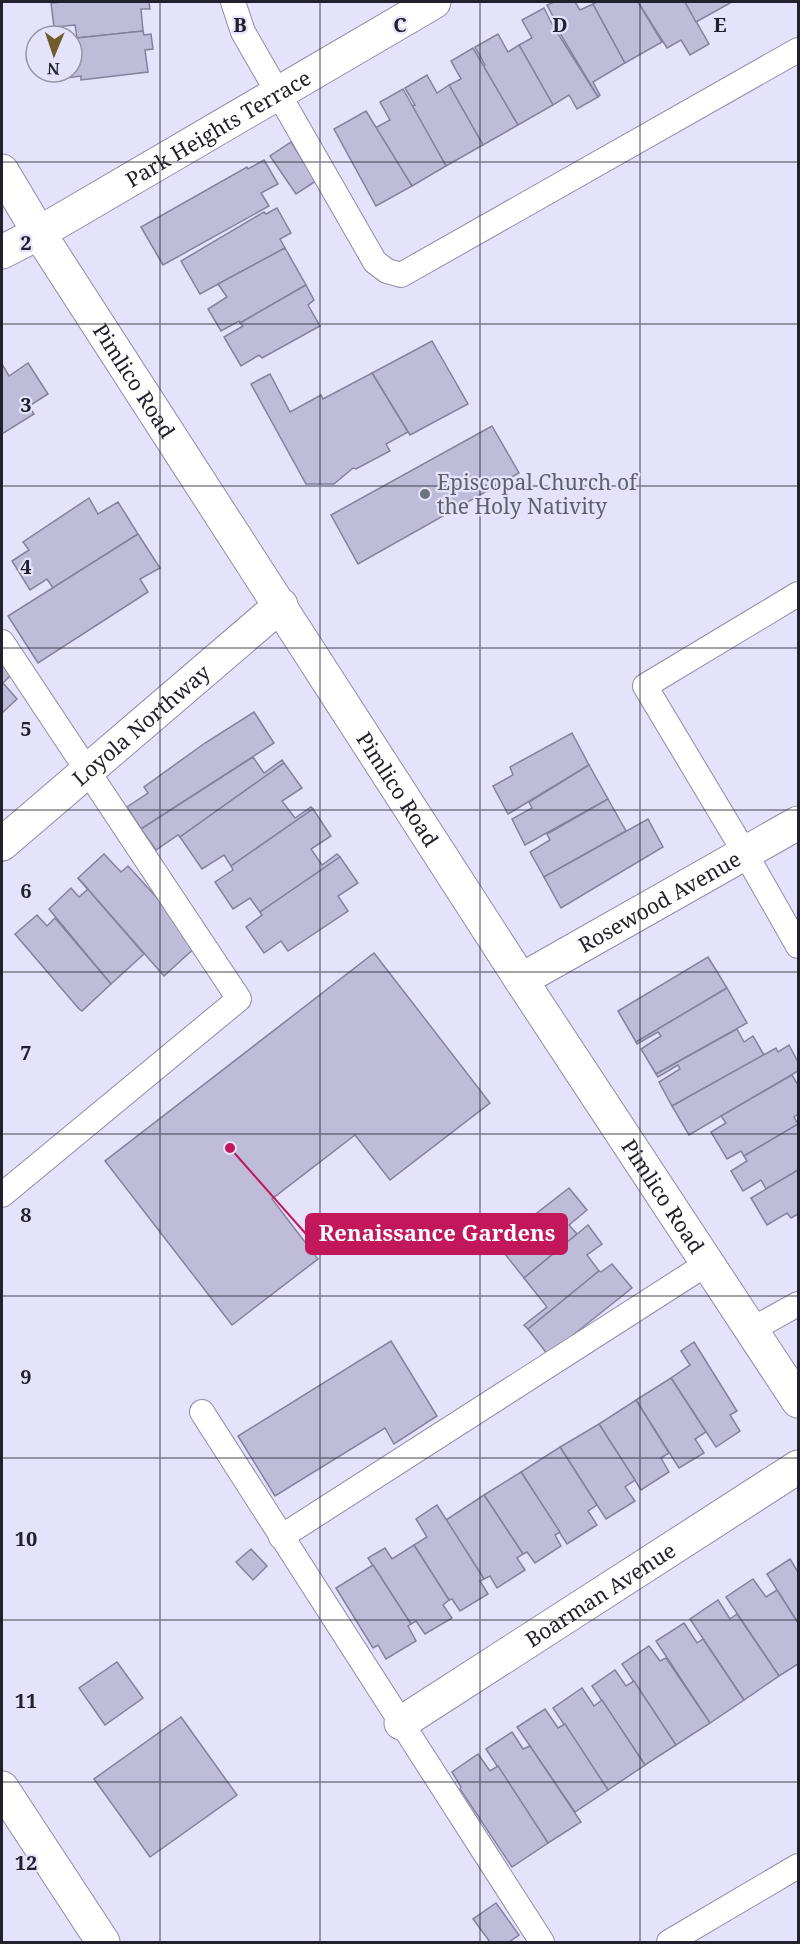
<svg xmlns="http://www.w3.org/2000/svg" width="800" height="1944" viewBox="0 0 800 1944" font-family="'Noto Serif',serif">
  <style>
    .building { fill: #bfbcda; stroke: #84819d; stroke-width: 1.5 }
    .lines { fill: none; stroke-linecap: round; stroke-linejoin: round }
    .service-casing { stroke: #8f8ba8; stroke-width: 26 }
    .minor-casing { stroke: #8f8ba8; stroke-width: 35 }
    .service { stroke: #fff; stroke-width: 24 }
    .minor { stroke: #fff; stroke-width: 33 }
    .grid { fill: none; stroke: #22202c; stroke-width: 1.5; stroke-opacity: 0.55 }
    .worship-dot { fill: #6b7280; stroke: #e5e2fb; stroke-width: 2 }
    .labels { text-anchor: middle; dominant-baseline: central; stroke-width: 4.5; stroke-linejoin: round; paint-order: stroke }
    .street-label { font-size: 21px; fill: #22202c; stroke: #e5e2fb }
    .worship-label { font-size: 21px; fill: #5b616d; stroke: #e5e2fb; text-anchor: start }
    .grid-label { font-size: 20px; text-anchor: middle; font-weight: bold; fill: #22202c; stroke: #e5e2fb; stroke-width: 4.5; stroke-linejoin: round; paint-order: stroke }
    .leader { fill: none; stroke: #c2185b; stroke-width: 2 }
    .callout-dot { fill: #c2185b; stroke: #e5e2fb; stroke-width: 2 }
    .callout { fill: #c2185b; stroke: #c2185b; stroke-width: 2 }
    .callout-label { font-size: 22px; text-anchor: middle; font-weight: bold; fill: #fff }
  </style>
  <rect width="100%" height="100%" fill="#e5e2fb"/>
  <g class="building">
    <path d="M63,2H149L150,9H141L143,31L77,38L75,25L54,27L51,3Z"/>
    <path d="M554,2H575L580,10L593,4L625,63L593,82L600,95L598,97L555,25L557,24L547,5Z"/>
    <path d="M597,2H638L662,42L625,63L593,4Z"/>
    <path d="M638,2H685L709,44L690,55L681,40L667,48Z"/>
    <path d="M685,2H732L696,22Z"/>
    <path d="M544,8L553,26L598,97L577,109L569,95L553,105L519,45L532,38L522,20Z"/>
    <path d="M143,31L144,35L151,34L153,49L145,50L148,72L81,80V76L59,79L58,72H72V42H76L77,38Z"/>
    <path d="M498,34L508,52L519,45L553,105L518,125L482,67L485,65L475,47Z"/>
    <path d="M473,48L518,125L483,145L449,85L461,79L451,61Z"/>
    <path d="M427,75L437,93L449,85L483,145L446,166L412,106L415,105L405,88Z"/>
    <path d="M403,89L446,166L412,186L375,128L390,120L380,102Z"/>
    <path d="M366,111L412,186L376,206L334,129Z"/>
    <path d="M291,142L316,181L296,194L270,156Z"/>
    <path d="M264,160L278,184L261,193L269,206L163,265L141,227L247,167L248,169Z"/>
    <path d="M277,208L291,233L280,239L285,248L200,294L181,261L264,212L266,214Z"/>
    <path d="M285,248L306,285L240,323L239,321L221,331L208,309L227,297L218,284Z"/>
    <path d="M306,285L314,300L308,305L320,326L262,358L259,355L241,366L224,337L243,326L240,323Z"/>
    <path d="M432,341L468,404L410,435L372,373Z"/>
    <path d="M28,363L48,394L29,406L34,414L2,434V364L9,376Z"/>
    <path d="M372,373L408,432L386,444L390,451L356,469L353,468L334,484H306L251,384L270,374L290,412L321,395L323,399Z"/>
    <path d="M492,426L519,473L358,564L331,515Z"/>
    <path d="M89,498L98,514L118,502L138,534L53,588L47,579L30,590L12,561L29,550L23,542Z"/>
    <path d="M138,534L160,568L140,579L148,592L38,663L8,616Z"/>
    <path d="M2,662L12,674L3,683L17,699L2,713Z"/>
    <path d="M254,712L274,743L141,829L127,807L148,793L144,787L205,743Z"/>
    <path d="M572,733L589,765L508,814L493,786L513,775L510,767Z"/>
    <path d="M253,757L264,773L282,760L284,763L180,837L178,835L156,850L141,829Z"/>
    <path d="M284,763L302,788L282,801L295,818L311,807L313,809L231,866L224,855L202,869L180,837Z"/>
    <path d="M589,765L608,799L525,845L512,819L532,808L529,802Z"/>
    <path d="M608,799L626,831L544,877L530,852L550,840L547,834Z"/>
    <path d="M313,809L331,836L311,849L322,865L337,854L340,857L260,912L250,898L233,909L215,882L233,870L231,866Z"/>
    <path d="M648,819L663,847L561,908L544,877Z"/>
    <path d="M104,854L121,872L128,866L199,944L164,976L78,878Z"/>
    <path d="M340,857L358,883L338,896L348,911L288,951L281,941L264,953L246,927L262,915L260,912Z"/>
    <path d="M78,878L144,954L111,984L49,909L71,888L79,897L88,889Z"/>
    <path d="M37,915L47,926L55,918L111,984L82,1011L79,1009L15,934Z"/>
    <path d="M374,953L490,1103L390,1180L355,1135L272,1199L318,1259L232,1325L105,1161Z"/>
    <path d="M708,957L727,988L636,1042L618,1011Z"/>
    <path d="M727,988L747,1023L656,1074L641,1049L661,1036L658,1032L637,1044L636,1042Z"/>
    <path d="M737,1029L744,1042L753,1036L764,1055L672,1106L659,1082L680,1069L678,1065L658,1077L656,1074Z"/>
    <path d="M789,1045L798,1062V1071L689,1135L672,1106L776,1048L778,1052Z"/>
    <path d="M792,1075L798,1085V1114L794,1117L798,1124L744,1156L741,1151L727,1159L711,1132L726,1123L721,1116Z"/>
    <path d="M798,1124V1170L766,1189L761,1180L743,1191L731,1171L747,1161L744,1156Z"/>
    <path d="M798,1170V1214L791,1218L787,1213L767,1225L751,1198Z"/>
    <path d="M569,1188L587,1210L569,1225L577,1234L524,1278L497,1244Z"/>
    <path d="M588,1225L602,1244L587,1255L599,1271L528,1329L524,1325L547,1307L524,1278Z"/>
    <path d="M612,1264L632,1288L548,1355L528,1329L599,1271L601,1272Z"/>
    <path d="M391,1341L437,1416L394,1444L385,1428L275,1496L238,1436Z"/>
    <path d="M694,1342L737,1411L730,1415L740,1431L716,1447L671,1378L690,1365L681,1351Z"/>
    <path d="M671,1378L706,1432L695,1439L704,1453L679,1468L636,1400Z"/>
    <path d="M636,1400L669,1453L661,1458L669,1472L641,1490L599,1424Z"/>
    <path d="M599,1424L635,1480L625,1487L635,1501L606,1519L560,1447Z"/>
    <path d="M560,1447L597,1505L588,1511L597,1525L567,1544L521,1472Z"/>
    <path d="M521,1472L560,1532L555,1535L561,1546L535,1563L527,1552L523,1554L484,1495Z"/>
    <path d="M484,1495L523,1554L517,1558L525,1570L497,1588L490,1576L484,1579L446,1520Z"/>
    <path d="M437,1505L484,1579L480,1581L488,1594L460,1611L452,1599L449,1600L414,1545L427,1537L416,1519Z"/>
    <path d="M414,1545L449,1600L443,1605L452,1618L425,1634L416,1621L411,1624L368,1558L385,1548L392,1559Z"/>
    <path d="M251,1549L267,1566L253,1580L236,1562Z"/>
    <path d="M790,1559L798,1572V1623L767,1574Z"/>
    <path d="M373,1565L411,1624L408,1626L416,1641L386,1659L378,1645L373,1648L336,1588Z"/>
    <path d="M753,1579L766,1597L777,1590L798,1623V1664L779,1676L726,1597Z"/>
    <path d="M718,1600L730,1619L737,1614L779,1676L744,1700L690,1619Z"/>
    <path d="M684,1623L697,1643L703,1639L744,1700L710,1723L656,1641Z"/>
    <path d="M649,1646L660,1661L666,1658L710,1723L676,1745L622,1664Z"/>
    <path d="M117,1662L143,1698L105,1725L79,1688Z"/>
    <path d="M615,1670L626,1686L634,1681L676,1745L645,1765L592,1686Z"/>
    <path d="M582,1688L594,1706L602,1700L645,1765L608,1790L553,1708Z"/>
    <path d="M545,1709L558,1728L565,1724L608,1790L575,1812L517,1727Z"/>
    <path d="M181,1717L237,1795L150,1857L94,1779Z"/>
    <path d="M512,1732L523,1749L530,1746L581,1822L548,1843L486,1749Z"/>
    <path d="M478,1754L490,1771L498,1766L548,1843L512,1867L460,1789L461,1787L452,1772Z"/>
    <path d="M496,1903L519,1935L509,1942H490L473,1919Z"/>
  </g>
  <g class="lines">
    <defs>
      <g id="service">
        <path d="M233,2L243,32L375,262L387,271L401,275L798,50"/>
        <path d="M798,594L645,686L745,853L798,946"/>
        <path d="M2,642L239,999L2,1195"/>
        <path d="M751,1330L798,1304"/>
        <path d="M202,1412L542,1942"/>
        <path d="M281,1537L708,1263"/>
        <path d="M669,1942L798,1866"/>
      </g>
      <g id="minor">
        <path id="s1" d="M2,171L39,233L521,980L798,1401"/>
        <path id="s2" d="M2,252L39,233L434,2"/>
        <path id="s3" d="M2,844L281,605"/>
        <path id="s4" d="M521,980L798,823"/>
        <path id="s5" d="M401,1723L798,1467"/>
        <path d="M2,1788L103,1942"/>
      </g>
    </defs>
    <use href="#service" class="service-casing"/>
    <use href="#minor" class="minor-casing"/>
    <use href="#service" class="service"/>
    <use href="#minor" class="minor"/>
  </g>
  <path class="grid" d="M160,2V1942M320,2V1942M480,2V1942M640,2V1942M2,162H798M2,324H798M2,486H798M2,648H798M2,810H798M2,972H798M2,1134H798M2,1296H798M2,1458H798M2,1620H798M2,1782H798"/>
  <circle class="worship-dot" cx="425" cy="494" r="6"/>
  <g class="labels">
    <g class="street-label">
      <text stroke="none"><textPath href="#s2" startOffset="249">Park Heights Terrace</textPath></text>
      <text stroke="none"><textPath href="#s1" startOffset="248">Pimlico Road</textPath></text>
      <text stroke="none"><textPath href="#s3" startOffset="183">Loyola Northway</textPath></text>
      <text stroke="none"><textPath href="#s1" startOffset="734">Pimlico Road</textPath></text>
      <text stroke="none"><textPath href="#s4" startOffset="159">Rosewood Avenue</textPath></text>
      <text stroke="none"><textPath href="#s1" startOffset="1220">Pimlico Road</textPath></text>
      <text stroke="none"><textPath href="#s5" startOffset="237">Boarman Avenue</textPath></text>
    </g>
    <g class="worship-label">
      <text x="437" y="482">Episcopal Church of<tspan x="437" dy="24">the Holy Nativity</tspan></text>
    </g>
  </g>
  <g class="grid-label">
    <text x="240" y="32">B</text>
    <text x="400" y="32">C</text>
    <text x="560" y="32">D</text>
    <text x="720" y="32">E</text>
    <text x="26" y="250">2</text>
    <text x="26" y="412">3</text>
    <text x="26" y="574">4</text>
    <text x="26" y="736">5</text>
    <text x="26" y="898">6</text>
    <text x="26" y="1060">7</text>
    <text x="26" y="1222">8</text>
    <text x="26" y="1384">9</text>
    <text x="26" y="1546">10</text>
    <text x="26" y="1708">11</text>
    <text x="26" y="1870">12</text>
  </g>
  <path class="leader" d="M230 1148L306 1234"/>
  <circle class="callout-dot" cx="230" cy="1148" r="6"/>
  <rect class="callout" x="306" y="1214" width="261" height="40" rx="6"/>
  <g class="callout-label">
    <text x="437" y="1241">Renaissance Gardens</text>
  </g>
  <rect width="800" height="1944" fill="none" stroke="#22202c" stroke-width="6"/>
  <g transform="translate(54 54) rotate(182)"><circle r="28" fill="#e5e2fb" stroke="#9794a8" stroke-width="1.5"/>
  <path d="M0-4.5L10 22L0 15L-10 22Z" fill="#725c2c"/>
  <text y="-9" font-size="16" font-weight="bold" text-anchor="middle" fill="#22202c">N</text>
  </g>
</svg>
